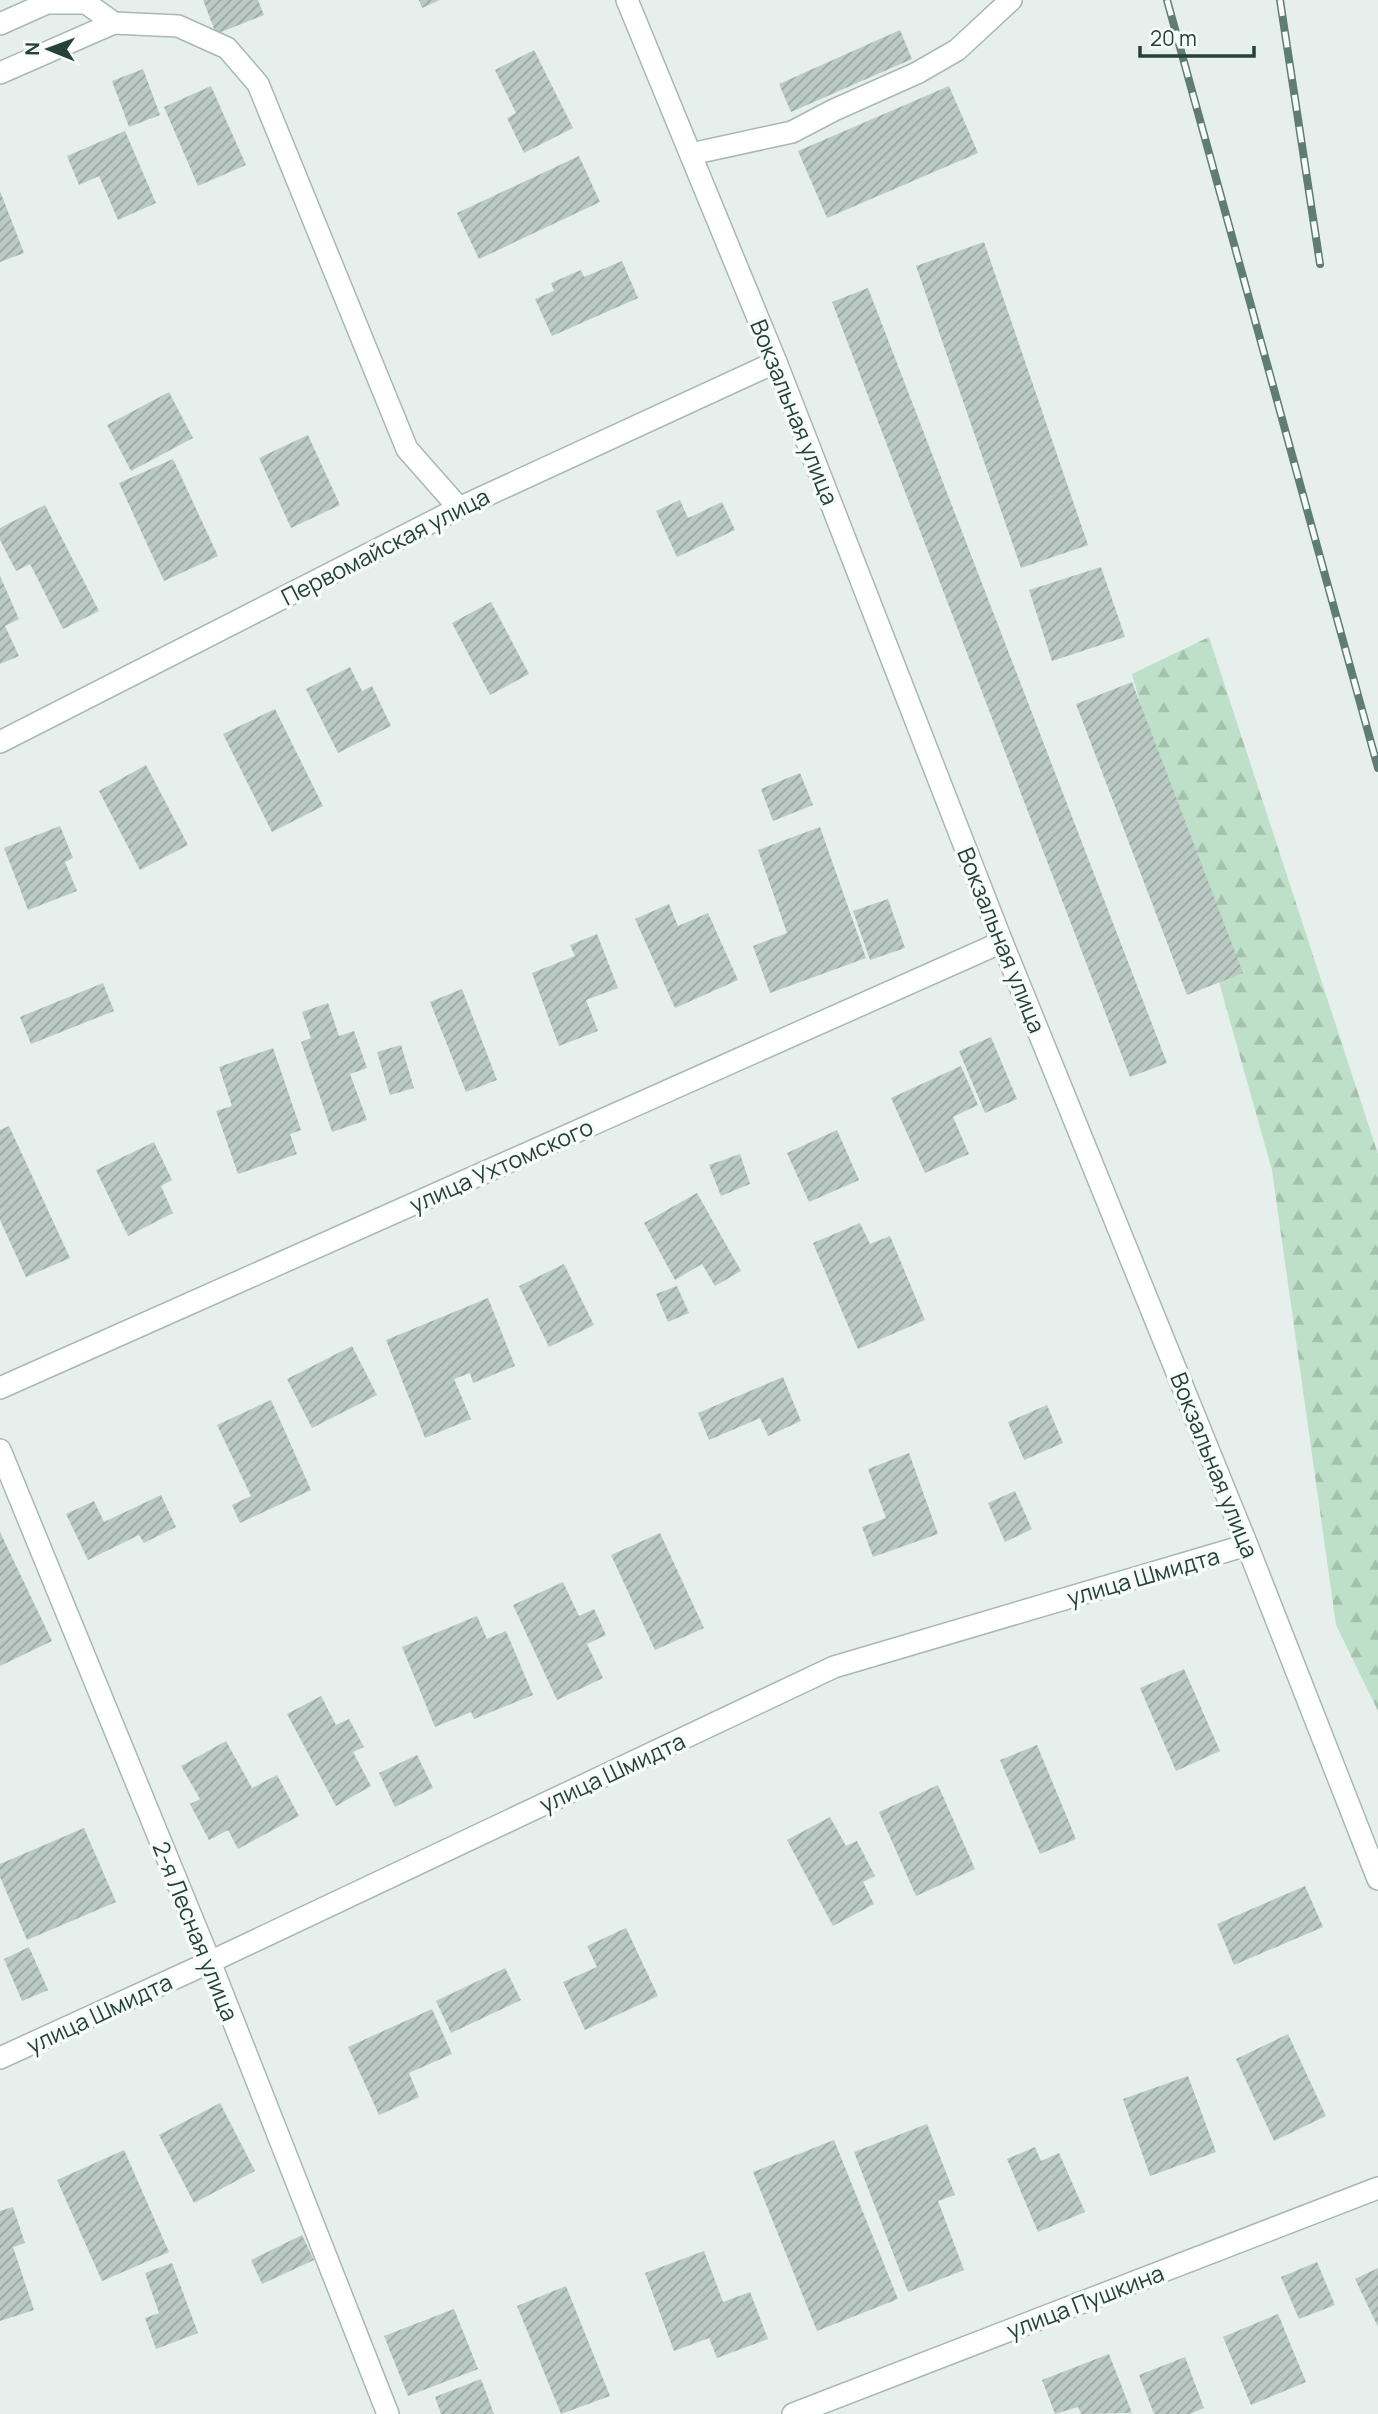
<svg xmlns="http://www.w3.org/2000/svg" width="1378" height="2414" viewBox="0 0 1378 2414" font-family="Manrope,sans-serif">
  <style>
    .forest { fill: url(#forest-firs) }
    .building { fill: url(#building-hatch) }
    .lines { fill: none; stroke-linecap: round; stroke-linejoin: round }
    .minor-casing { stroke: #a8b8b2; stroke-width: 24 }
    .minor { stroke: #fff; stroke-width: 21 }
    .rail-casing { stroke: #5f7d75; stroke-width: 8 }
    .rail { stroke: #f7fbf9; stroke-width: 5; stroke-dasharray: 16; stroke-linecap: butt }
    .labels { text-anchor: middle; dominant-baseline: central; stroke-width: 7; stroke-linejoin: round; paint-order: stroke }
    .street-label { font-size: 23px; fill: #24423a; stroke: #f7fbf9 }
  </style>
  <defs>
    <pattern id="forest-firs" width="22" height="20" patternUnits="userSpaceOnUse" patternTransform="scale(1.75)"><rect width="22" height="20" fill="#bfe0c8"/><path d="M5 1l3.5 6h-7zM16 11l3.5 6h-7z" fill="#a4c1ad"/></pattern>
    <pattern id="building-hatch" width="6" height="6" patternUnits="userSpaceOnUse" patternTransform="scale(1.75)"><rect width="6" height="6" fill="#bbcac4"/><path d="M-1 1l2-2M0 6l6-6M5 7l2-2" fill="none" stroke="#98a6a0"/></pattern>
  </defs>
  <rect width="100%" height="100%" fill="#e6efeb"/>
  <path class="forest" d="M1209,637L1378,1154V1711L1336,1625L1272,1170L1132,674Z"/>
  <g class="building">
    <path d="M203,0H258L264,15L216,34Z"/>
    <path d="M419,0H440L422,8Z"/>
    <path d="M900,30L912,59L791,112L779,84Z"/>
    <path d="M534,50L573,128L524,153L507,118L516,113L495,70Z"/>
    <path d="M143,69L160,115L129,127L112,81Z"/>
    <path d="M211,86L246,165L198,186L164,107Z"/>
    <path d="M949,86L978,153L827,218L798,151Z"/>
    <path d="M125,131L156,203L118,220L99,176L79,185L67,156Z"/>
    <path d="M579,156L600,202L479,259L457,213Z"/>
    <path d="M0,191L24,253L0,262Z"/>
    <path d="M984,242L1088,545L1021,568L916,266Z"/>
    <path d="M622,261L638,298L552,336L535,299L554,291L551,283L581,270L584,277Z"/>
    <path d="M868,288L1167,1063L1130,1077L832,302Z"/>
    <path d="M169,392L193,438L131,471L107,425Z"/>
    <path d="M308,435L340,505L291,528L259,458Z"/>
    <path d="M173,459L218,556L164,581L119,483Z"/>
    <path d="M680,500L688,518L722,502L735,530L677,557L656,511Z"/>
    <path d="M45,505L99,611L63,629L30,564L16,571L0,540V528Z"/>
    <path d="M1101,567L1125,637L1052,661L1029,590Z"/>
    <path d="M0,576L19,619L5,626L19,656L0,664Z"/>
    <path d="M491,602L529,674L490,695L452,623Z"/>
    <path d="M350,667L362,691L372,686L391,726L338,753L306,689Z"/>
    <path d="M1132,682L1243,973L1187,995L1076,704Z"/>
    <path d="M275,709L323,806L272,832L223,734Z"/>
    <path d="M146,765L188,845L140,870L99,791Z"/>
    <path d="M800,773L813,805L773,821L761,789Z"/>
    <path d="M60,826L73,858L65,862L77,891L28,910L4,848Z"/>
    <path d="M820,827L866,958L770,993L753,946L787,933L758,850Z"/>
    <path d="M888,899L905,948L870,960L853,911Z"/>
    <path d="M669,904L678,926L708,913L738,980L675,1008L635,919Z"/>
    <path d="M597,934L618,988L586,1000L598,1031L559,1046L532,973L575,956L570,945Z"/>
    <path d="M103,983L114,1011L31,1044L20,1017Z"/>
    <path d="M462,989L497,1080L466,1092L430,1002Z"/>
    <path d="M328,1003L339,1036L354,1031L367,1068L350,1074L367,1120L332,1132L301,1042L311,1038L302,1012Z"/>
    <path d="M991,1037L1017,1099L985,1113L959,1051Z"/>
    <path d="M401,1045L414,1088L390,1095L377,1052Z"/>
    <path d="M273,1048L301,1130L290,1134L297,1154L238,1174L216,1111L232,1106L219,1067Z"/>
    <path d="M961,1066L978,1105L953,1117L969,1154L925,1173L891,1098Z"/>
    <path d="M9,1126L70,1258L26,1277L0,1220V1130Z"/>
    <path d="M837,1130L859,1180L809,1202L787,1153Z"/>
    <path d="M154,1142L172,1180L161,1186L173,1213L128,1236L96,1170Z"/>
    <path d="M740,1154L750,1184L721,1196L709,1165Z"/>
    <path d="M697,1193L741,1271L715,1286L702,1264L675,1280L644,1223Z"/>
    <path d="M860,1223L870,1244L890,1236L925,1320L858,1349L813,1243Z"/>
    <path d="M564,1264L594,1325L549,1347L519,1286Z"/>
    <path d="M677,1286L689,1313L668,1322L656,1294Z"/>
    <path d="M488,1298L515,1366L473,1383L470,1373L454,1379L471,1419L425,1438L386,1340Z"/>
    <path d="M352,1346L377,1395L312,1428L287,1379Z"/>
    <path d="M783,1377L801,1421L768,1436L760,1418L709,1440L698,1413Z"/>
    <path d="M271,1400L311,1490L240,1523L232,1505L251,1496L217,1425Z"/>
    <path d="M1047,1405L1063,1443L1024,1460L1008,1422Z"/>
    <path d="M909,1453L938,1534L873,1557L862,1527L886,1518L868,1469Z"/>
    <path d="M1015,1491L1032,1529L1005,1542L988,1503Z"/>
    <path d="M161,1495L176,1527L144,1543L139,1535L88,1560L66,1514L94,1501L104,1522Z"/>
    <path d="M0,1532L52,1641L0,1666Z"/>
    <path d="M660,1533L704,1628L655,1650L611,1555Z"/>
    <path d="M563,1582L579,1616L594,1609L606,1635L587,1644L603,1678L557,1700L513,1605Z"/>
    <path d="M477,1616L487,1639L506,1631L533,1695L474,1719L471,1712L435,1727L402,1647Z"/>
    <path d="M1184,1669L1220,1751L1176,1771L1140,1688Z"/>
    <path d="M321,1696L336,1725L349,1719L364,1747L353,1752L371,1786L336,1806L287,1714Z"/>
    <path d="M226,1741L252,1788L277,1775L299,1816L238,1849L228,1830L209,1840L190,1804L200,1799L181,1766Z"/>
    <path d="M1037,1745L1076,1839L1040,1854L1000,1760Z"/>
    <path d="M417,1755L433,1788L395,1807L379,1773Z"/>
    <path d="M938,1785L975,1869L916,1896L879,1812Z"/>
    <path d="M830,1817L846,1846L857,1841L875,1876L863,1882L874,1904L833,1926L787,1840Z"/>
    <path d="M84,1828L116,1902L27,1940L0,1877V1864Z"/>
    <path d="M1305,1886L1323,1927L1234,1965L1217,1924Z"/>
    <path d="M626,1928L658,1996L585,2030L563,1982L597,1967L587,1946Z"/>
    <path d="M29,1947L48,1990L22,2001L4,1959Z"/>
    <path d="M505,1968L521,2000L451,2033L436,2001Z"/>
    <path d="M432,2009L452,2054L409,2073L419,2097L379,2115L348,2047Z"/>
    <path d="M1288,2034L1326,2116L1274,2141L1236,2059Z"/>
    <path d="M1188,2076L1216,2152L1150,2176L1123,2099Z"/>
    <path d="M220,2103L255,2171L194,2203L159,2135Z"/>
    <path d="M927,2124L955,2195L938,2201L964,2270L908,2292L854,2152Z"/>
    <path d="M834,2140L898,2299L817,2331L753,2172Z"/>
    <path d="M1035,2147L1041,2161L1059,2153L1085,2212L1038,2232L1007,2159Z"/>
    <path d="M124,2150L169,2252L102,2281L57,2180Z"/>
    <path d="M13,2207L25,2243L13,2247L34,2310L0,2321V2211Z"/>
    <path d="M302,2235L314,2260L262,2284L251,2260Z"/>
    <path d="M704,2251L723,2302L750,2292L768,2339L717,2358L709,2338L674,2351L645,2273Z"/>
    <path d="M1317,2262L1335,2305L1299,2319L1281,2277Z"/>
    <path d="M172,2263L198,2333L156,2349L145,2318L159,2313L145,2273Z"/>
    <path d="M1378,2268V2327L1355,2279Z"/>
    <path d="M566,2286L610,2396L561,2414L517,2306Z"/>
    <path d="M454,2309L478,2369L408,2396L384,2336Z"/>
    <path d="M1278,2314L1306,2382L1251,2405L1223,2337Z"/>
    <path d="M1109,2354L1132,2413L1081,2414L1078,2407L1055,2414L1042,2380Z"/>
    <path d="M1185,2357L1204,2408L1190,2414H1154L1139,2375Z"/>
    <path d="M481,2379L494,2414H441L435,2397Z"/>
  </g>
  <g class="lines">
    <defs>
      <g id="minor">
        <path d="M627,0L776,362L1002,942L1247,1545L1378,1879"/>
        <path d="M0,24L47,3H86L114,23L178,26L227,48L258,84L407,449L459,508"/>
        <path d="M0,73L114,23"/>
        <path d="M691,154L792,132L834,110L917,73L957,50L1011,0"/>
        <path d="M0,742L459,508L776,362"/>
        <path d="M0,1388L1002,942"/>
        <path d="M0,1450L210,1962L388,2414"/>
        <path d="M0,2058L210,1962L834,1667L1247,1545"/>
        <path d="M793,2414L1378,2188"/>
      </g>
    </defs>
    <use href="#minor" class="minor-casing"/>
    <use href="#minor" class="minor"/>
    <defs>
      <g id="rail">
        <path d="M1167,0L1378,768"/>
        <path d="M1280,0L1320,264"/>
      </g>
    </defs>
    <use href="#rail" class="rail-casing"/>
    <use href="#rail" class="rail"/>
  </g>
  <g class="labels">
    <g class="street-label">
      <text transform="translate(795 412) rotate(68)">Вокзальная улица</text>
      <text transform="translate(385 546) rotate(-27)">Первомайская улица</text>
      <text transform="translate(1002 940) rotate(68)">Вокзальная улица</text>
      <text transform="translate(501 1165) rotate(-24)">улица Ухтомского</text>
      <text transform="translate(1215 1465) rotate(68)">Вокзальная улица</text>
      <text transform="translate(1143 1576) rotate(-16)">улица Шмидта</text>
      <text transform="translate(612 1772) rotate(-25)">улица Шмидта</text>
      <text transform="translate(196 1931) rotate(68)">2-я Лесная улица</text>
      <text transform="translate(99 2013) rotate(-25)">улица Шмидта</text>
      <text transform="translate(1085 2301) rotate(-21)">улица Пушкина</text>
    </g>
  </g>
  <g transform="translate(49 49) rotate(271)" stroke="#f7fbf9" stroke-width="5" paint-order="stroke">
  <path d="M0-5L12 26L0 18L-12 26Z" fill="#24423a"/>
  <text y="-10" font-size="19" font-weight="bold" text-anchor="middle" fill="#24423a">N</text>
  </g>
  <path d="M1140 46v10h114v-10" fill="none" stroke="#24423a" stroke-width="3.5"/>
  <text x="1150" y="46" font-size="21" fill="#24423a" stroke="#f7fbf9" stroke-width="5" paint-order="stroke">20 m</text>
</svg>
